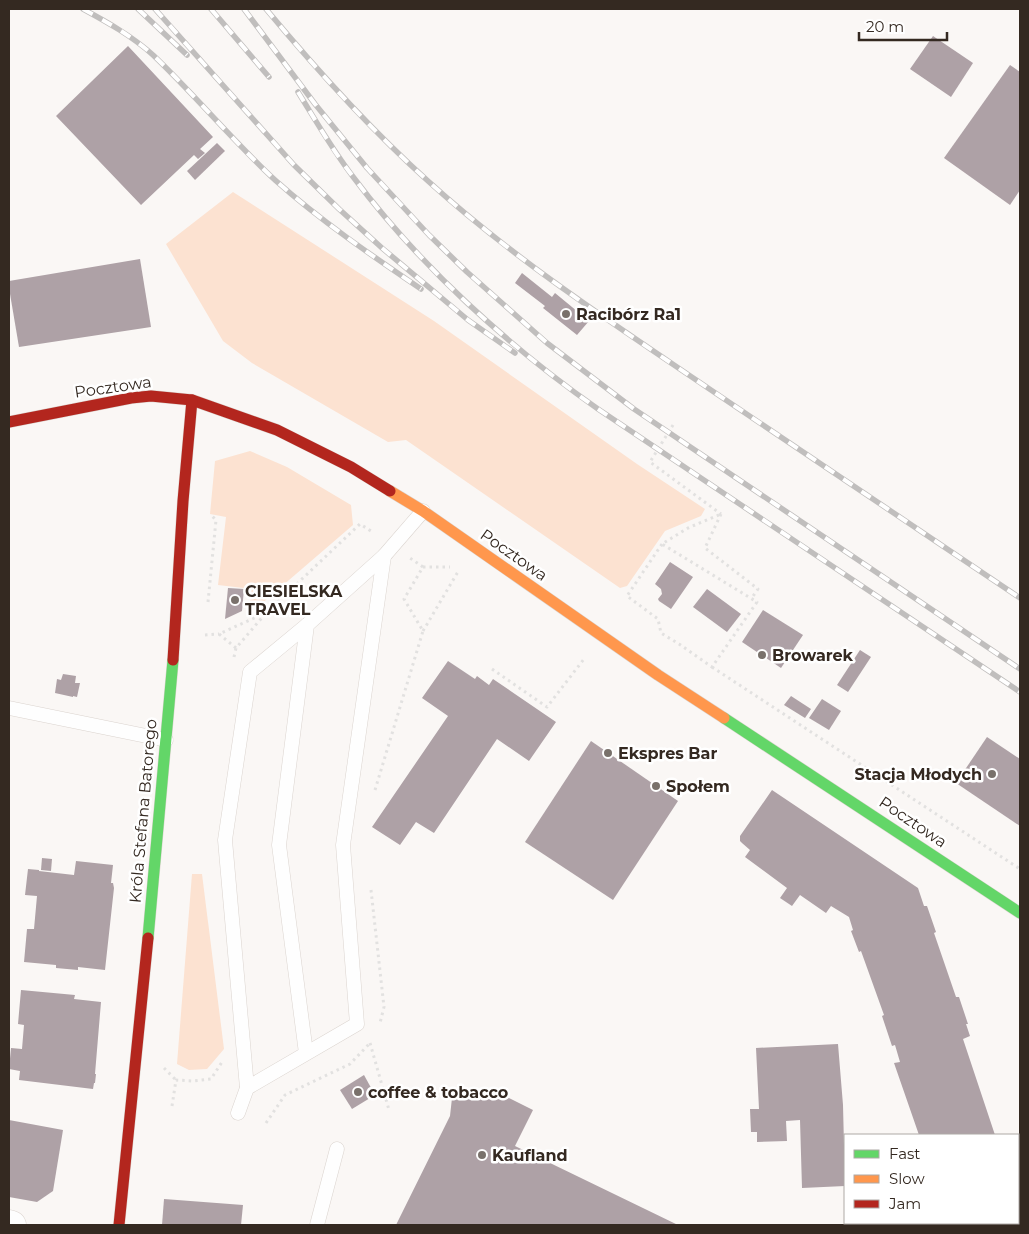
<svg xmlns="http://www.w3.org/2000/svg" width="1029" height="1234" viewBox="0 0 1029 1234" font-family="Montserrat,sans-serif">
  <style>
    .green { fill: #fce2d1 }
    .building { fill: #aea1a6 }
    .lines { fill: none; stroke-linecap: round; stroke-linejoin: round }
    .lane-casing { stroke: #dbd4cf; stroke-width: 15 }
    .street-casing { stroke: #dbd4cf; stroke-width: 29 }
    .fast-casing { stroke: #dbd4cf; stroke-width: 12 }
    .slow-casing { stroke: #dbd4cf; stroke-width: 12 }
    .jam-casing { stroke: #dbd4cf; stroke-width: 12 }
    .path { stroke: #e2e1e0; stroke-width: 3; stroke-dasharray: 2.5 4; stroke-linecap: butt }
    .lane { stroke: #fefefe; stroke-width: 14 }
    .street { stroke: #fefefe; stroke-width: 28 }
    .fast { stroke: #63d668; stroke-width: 11 }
    .slow { stroke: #ff974d; stroke-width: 11 }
    .jam { stroke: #b3261e; stroke-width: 11 }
    .rail-casing { stroke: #c0bebd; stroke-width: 5.5 }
    .rail { stroke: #fff; stroke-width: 4; stroke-dasharray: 11; stroke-linecap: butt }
    .poi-dot { fill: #79716b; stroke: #fff; stroke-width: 2 }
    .labels { text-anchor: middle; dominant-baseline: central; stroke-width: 5; stroke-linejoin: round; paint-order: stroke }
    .poi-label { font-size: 16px; font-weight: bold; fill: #342921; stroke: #fff; text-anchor: start }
    .street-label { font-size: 16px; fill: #342921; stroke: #fff }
  </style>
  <rect width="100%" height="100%" fill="#faf7f5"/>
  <g class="green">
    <path d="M233,192L434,321L637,464L705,509L701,516L665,531L627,586L620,588L406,440L388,442L252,363L223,341L166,244Z"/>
    <path d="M250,451L287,467L351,505L353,525L260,605L250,601L252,589L218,585L226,517L210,514L215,461Z"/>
    <path d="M192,874H202L224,1049L207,1069L189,1070L177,1064Z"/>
  </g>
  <g class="building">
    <path d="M933,36L973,63L951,97L910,69Z"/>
    <path d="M128,46L213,137L200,149L205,153L198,159L194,155L141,205L56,116Z"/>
    <path d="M1010,65L1020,72V190L1010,205L944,158Z"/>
    <path d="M217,143L225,151L195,180L187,171Z"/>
    <path d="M140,259L151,327L19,347L9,288V281Z"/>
    <path d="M522,273L552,297L555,293L589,321L577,335L543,308L545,306L515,283Z"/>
    <path d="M670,562L693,577L671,609L659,601L658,599L662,594L661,589L655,584Z"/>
    <path d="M228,588L244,589L242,611L225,619Z"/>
    <path d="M707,589L741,614L727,632L693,607Z"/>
    <path d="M763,610L803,635L781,668L742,642Z"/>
    <path d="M860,650L871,657L848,692L837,685Z"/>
    <path d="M448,661L475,679L477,676L489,685L493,679L556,722L529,761L497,739L434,833L416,822L400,845L372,827L448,716L422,698Z"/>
    <path d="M63,674L76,676L75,683H80L77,697L73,696V697L55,693L57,679L61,680Z"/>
    <path d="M791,696L811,709L805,718L784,705Z"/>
    <path d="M822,699L841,711L829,730L809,718Z"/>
    <path d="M987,737L1020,759V826L956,783Z"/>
    <path d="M591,741L678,801L613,900L525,842Z"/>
    <path d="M772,790L918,888L924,906H927L936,932L934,933L956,997H959L968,1024H966L970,1036L963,1039L995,1135H919L894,1063L900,1062L895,1045L892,1046L882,1016L884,1015L861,951L859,952L851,931L853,930L849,917L831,906L826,913L800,895L792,906L780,898L787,888L745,857L750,850L742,843L740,841V836Z"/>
    <path d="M42,858L52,859L51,871L41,870Z"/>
    <path d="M76,861L113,865L111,883H113L114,888L105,970L78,967V970L56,968V965L24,962L27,929H34L37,896L25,895L28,869L39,870V871L74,875Z"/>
    <path d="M21,990L75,995L74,999L101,1002L95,1074H96L95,1083H94L93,1089L19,1080L20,1071L9,1069L11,1048L22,1049L24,1025L18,1024Z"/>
    <path d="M838,1044L843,1105L845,1186L802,1188L800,1120L786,1121L787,1141L757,1142V1132H751L750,1109H759L756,1048Z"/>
    <path d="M364,1075L375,1095L352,1109L340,1090Z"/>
    <path d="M453,1089L497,1092L533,1110L515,1146L678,1225H396L450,1116Z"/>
    <path d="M9,1120L63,1130L53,1191L37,1202L9,1197Z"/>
    <path d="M164,1199L243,1205L241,1225H162Z"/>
    <path d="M885,1223H960L959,1225H883Z"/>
  </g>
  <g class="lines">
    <defs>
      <g id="lane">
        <path d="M9,708L166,740"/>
        <path d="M306,1053L279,845L307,625L384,556L423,511"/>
        <path d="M247,1088L225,840L250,672L307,625"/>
        <path d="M238,1113L247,1088L357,1024L343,845L384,556"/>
        <path d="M317,1225L337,1149"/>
      </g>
      <path id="street" d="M9,1224L12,1225"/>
      <g id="fast">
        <path d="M724,718L1020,913"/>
        <path d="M148,938L173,660"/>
      </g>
      <path id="slow" d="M390,491L423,511L658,675L724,718"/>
      <g id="jam">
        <path d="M9,422L131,398L151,396L192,400L277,430L351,467L390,491"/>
        <path d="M173,660L183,501L192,400"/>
        <path d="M119,1225L148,938"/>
      </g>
    </defs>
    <use href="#lane" class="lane-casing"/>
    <use href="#street" class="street-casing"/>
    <use href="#fast" class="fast-casing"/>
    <use href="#slow" class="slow-casing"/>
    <use href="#jam" class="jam-casing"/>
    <g class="path">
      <path d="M673,425L650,462L721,514"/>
      <path d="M721,514L705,548L758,589L751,599"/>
      <path d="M662,544L627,596L658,619L661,633L679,644L712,667L757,602L662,544L688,528L721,514"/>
      <path d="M423,567H450"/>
      <path d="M208,602L216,520L210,514"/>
      <path d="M423,631L459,570"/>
      <path d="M205,635L219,634"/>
      <path d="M236,648L219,634L263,614"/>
      <path d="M234,657L236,648L266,613L360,524L374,533"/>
      <path d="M712,667L1020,869"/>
      <path d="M492,669L547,707L584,659"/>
      <path d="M375,790L423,631L404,599L423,567L410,558"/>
      <path d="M371,890L384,1007L380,1023"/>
      <path d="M370,1043L389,1110"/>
      <path d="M164,1068L176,1080"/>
      <path d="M172,1106L176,1080L193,1081L211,1079L222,1062"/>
      <path d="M266,1123L285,1095L350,1064L370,1043"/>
    </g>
    <use href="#lane" class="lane"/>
    <use href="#street" class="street"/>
    <use href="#fast" class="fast"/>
    <use href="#slow" class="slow"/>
    <use href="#jam" class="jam"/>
    <defs>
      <g id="rail">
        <path d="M83,9C107,22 132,36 153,55C195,95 232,140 275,180C321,221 371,255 421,289"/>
        <path d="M138,9L187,55"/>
        <path d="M155,9L294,165L339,209L382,248L468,320L515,353"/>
        <path d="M211,9L269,77"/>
        <path d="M244,9L315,104L367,168L429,235L467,272L511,311L547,343L634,409L1020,669"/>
        <path d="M266,9C316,69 369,128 428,181C514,259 612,323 708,388C812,458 916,528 1020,598"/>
        <path d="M298,92C316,121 333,151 354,178C420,266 508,346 598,409L1020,692"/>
      </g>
    </defs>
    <use href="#rail" class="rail-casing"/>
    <use href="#rail" class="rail"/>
  </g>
  <g class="poi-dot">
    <circle cx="566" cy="314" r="5"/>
    <circle cx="235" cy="600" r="5"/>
    <circle cx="762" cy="655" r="5"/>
    <circle cx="608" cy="753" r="5"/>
    <circle cx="992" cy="774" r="5"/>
    <circle cx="656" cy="786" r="5"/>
    <circle cx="358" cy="1092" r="5"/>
    <circle cx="482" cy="1155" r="5"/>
  </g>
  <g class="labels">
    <g class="poi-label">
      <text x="576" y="314">Racibórz Ra1</text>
      <text x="245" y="591">CIESIELSKA<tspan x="245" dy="18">TRAVEL</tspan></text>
      <text x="772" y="655">Browarek</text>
      <text x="618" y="753">Ekspres Bar</text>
      <text x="982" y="774" text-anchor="end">Stacja Młodych</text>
      <text x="666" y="786">Społem</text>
      <text x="368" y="1092">coffee &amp; tobacco</text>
      <text x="492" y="1155">Kaufland</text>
    </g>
    <g class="street-label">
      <text transform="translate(113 387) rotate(-8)">Pocztowa</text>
      <text transform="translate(514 555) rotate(35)">Pocztowa</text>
      <text transform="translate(143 811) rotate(-85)">Króla Stefana Batorego</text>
      <text transform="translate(913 822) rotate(34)">Pocztowa</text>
    </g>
  </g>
  <rect width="1029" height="1234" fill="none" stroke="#342921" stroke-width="20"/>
  <rect x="844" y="1134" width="175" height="90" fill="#ffffff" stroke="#aea9a6"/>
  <rect x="854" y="1150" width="25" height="8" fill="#63d668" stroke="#aea9a6"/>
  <text x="889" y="1159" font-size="15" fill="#342921">Fast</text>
  <rect x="854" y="1175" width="25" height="8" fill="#ff974d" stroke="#aea9a6"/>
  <text x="889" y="1184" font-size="15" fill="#342921">Slow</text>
  <rect x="854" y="1200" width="25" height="8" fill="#b3261e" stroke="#aea9a6"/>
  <text x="889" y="1209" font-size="15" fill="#342921">Jam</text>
  <path d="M859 32v8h88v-8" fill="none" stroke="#342921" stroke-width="2.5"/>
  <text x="866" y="32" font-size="15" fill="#342921" stroke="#ffffff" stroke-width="4" paint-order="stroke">20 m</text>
</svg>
